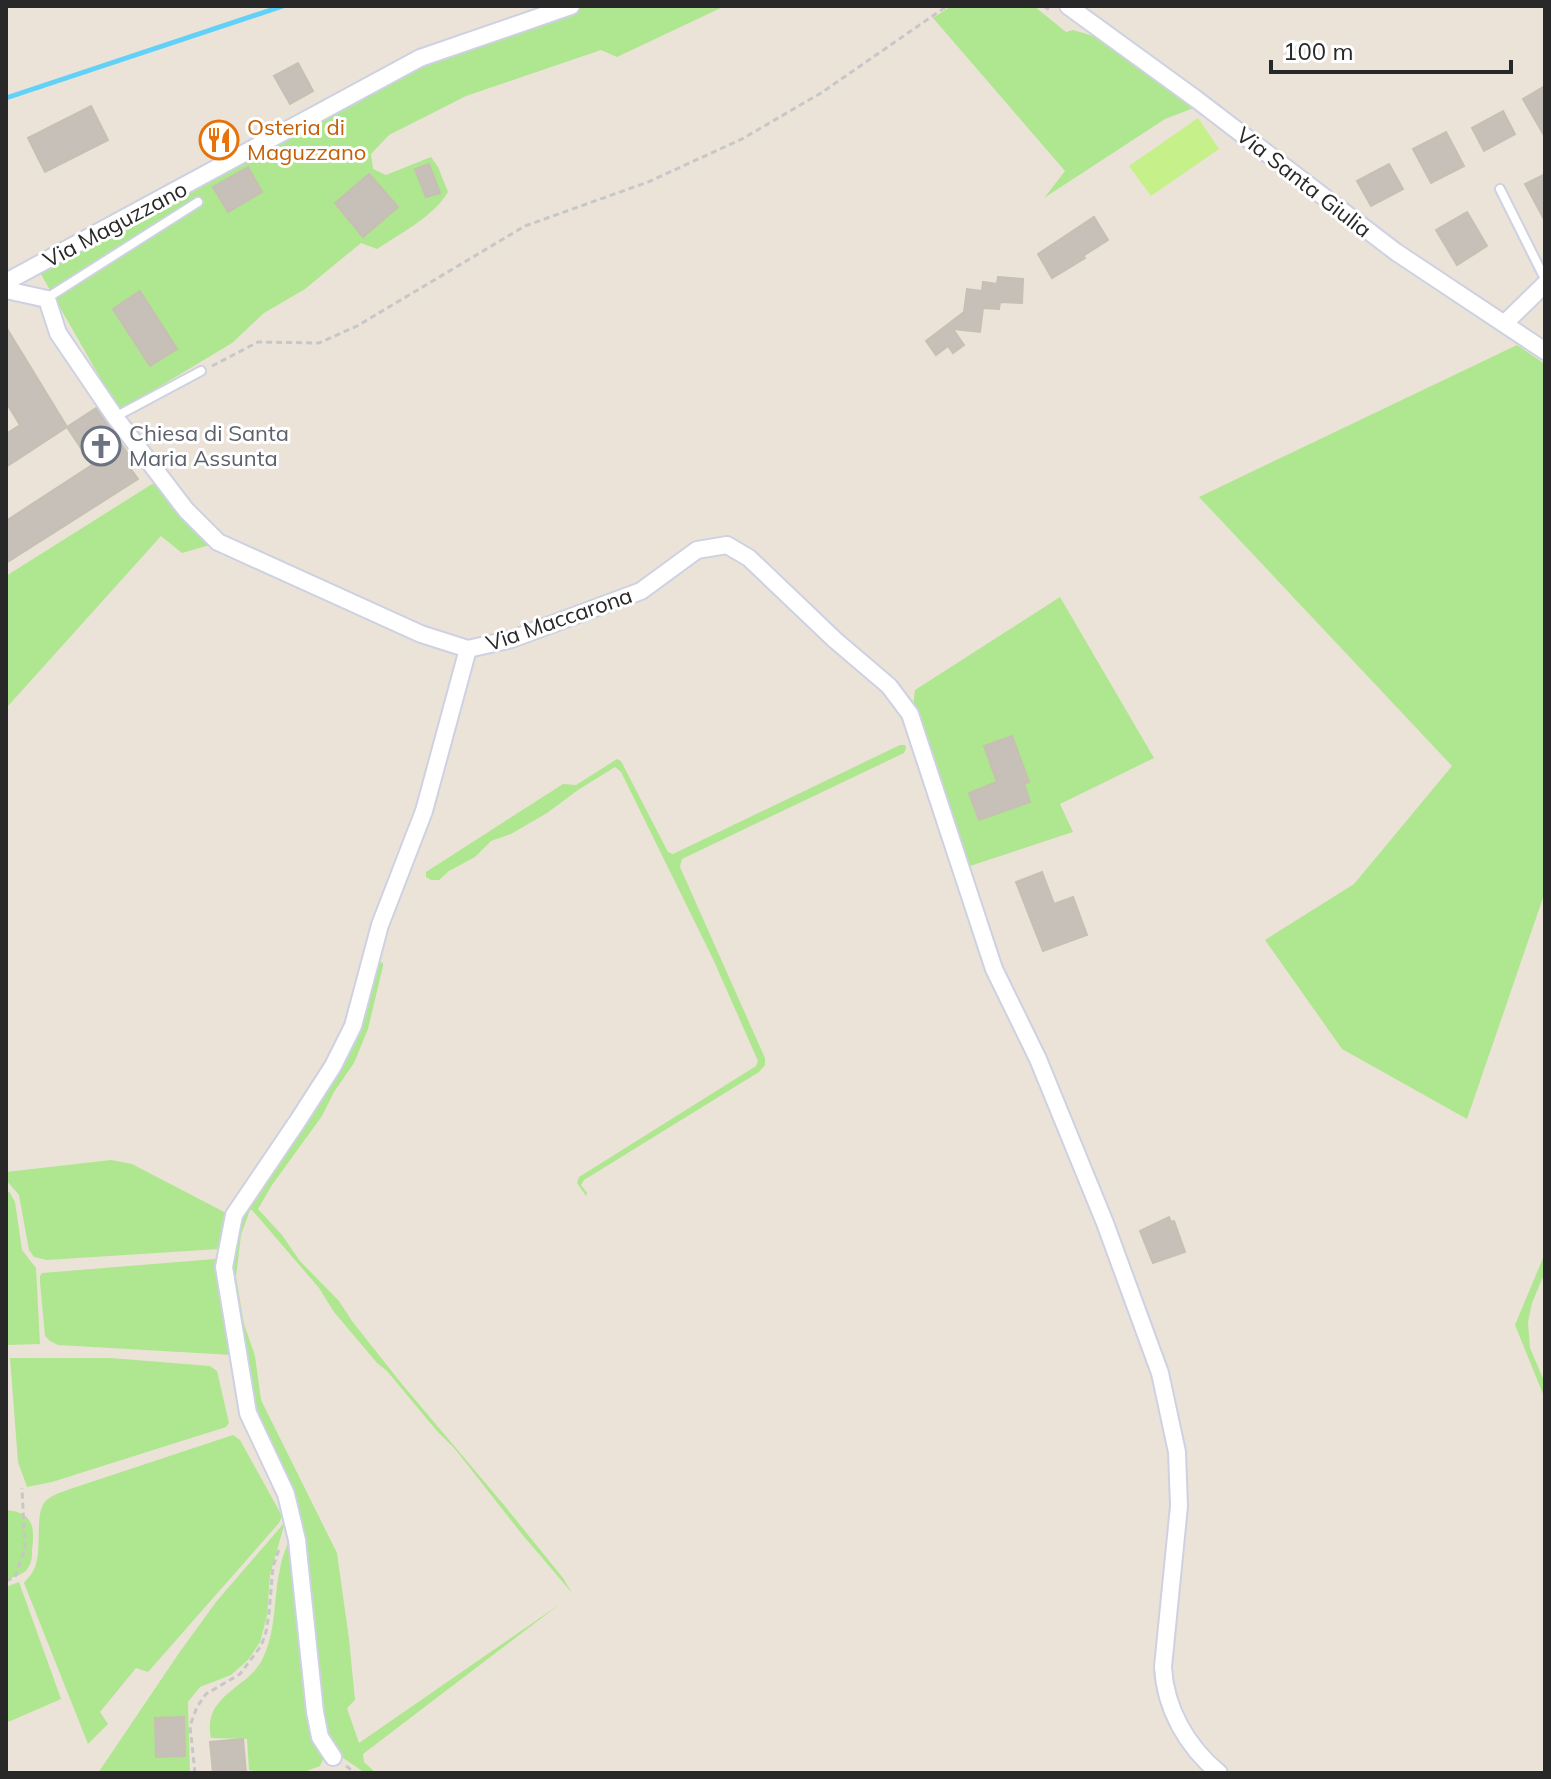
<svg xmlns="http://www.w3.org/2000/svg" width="1551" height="1779" viewBox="0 0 1551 1779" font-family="Mulish,sans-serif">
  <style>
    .green { fill: #aee78f }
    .pitch { fill: #c6f08a }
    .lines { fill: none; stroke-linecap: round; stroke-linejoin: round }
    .stream { stroke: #62d1f7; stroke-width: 5 }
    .building { fill: #c7c0b8; stroke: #c7bfb2; stroke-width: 2 }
    .service-casing { stroke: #cdd1e2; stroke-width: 12 }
    .minor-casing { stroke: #cdd1e2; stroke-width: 20 }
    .path { stroke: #c7c7c7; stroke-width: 3; stroke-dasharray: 6 4; stroke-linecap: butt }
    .service { stroke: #fff; stroke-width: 8 }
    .minor { stroke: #fff; stroke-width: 16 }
    .labels { text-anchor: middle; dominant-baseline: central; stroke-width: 6; stroke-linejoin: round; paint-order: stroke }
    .food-label { font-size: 22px; fill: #c56008; stroke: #fff; text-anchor: start }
    .street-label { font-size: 22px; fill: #282828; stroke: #fff }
    .worship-label { font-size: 22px; fill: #5b616d; stroke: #fff; text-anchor: start }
  </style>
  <rect width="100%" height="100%" fill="#ece3d8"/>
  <g class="green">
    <path d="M576,6H725L617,57L601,50L466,96L389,135L371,154L373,169L386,175L431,157L438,167L448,192C433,217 401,233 377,249L361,243L305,289L264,313L232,343L119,411L38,269L421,60Z"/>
    <path d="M951,6H1034L1066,32L1073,30L1097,37L1199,106L1165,119L1044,198L1065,171L933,18Z"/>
    <path d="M1517,345L1545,364V892L1467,1119L1342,1049L1265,940L1354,884L1452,766L1199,497Z"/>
    <path d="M160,479L217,543L182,553L161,536L8,706L6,704V576Z"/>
    <path d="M1060,597L1154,758L1060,804L1073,832L964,868L912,715L915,690Z"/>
    <path d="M900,745H905L906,748L904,753L682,859L680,867L765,1058V1065L759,1072L584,1180L581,1185L587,1193L586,1196L577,1183L579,1177L756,1066L758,1061L713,959L621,772L615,767L578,790L547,813L511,834L491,841L475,857L449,871L439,880H431L426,877V872L563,784L576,785L617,759L621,761L668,852L673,854Z"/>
    <path d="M378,961L383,963V966L368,1029L354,1063L334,1092L322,1116L272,1185L258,1209L282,1235L300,1261L339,1301L352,1321L401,1383L504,1505L563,1578L572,1593L521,1533L455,1449L437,1431L387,1371L377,1363L334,1312L319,1288L252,1210H250L241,1235L236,1277L244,1324L255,1356L261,1400L337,1553L349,1639L355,1700L347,1708L359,1743L560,1604L363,1754L364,1762L376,1773H365L333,1751L321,1727L301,1533L256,1416L231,1274L239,1219L283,1155Z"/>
    <path d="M111,1160L132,1164L228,1214L223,1245L219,1249L47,1260L34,1257L29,1250L19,1195L6,1180V1172Z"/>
    <path d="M6,1190L10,1193L15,1202L22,1250L36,1268L40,1344L6,1345Z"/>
    <path d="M1545,1253V1272L1532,1303L1528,1322L1530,1348L1545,1383V1399L1515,1325Z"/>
    <path d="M215,1259L220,1260L232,1355L58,1345L50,1341L45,1336L40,1282V1276L42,1273Z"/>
    <path d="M10,1358H111L210,1366L217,1371L229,1423L226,1427L52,1482L27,1487L18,1462Z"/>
    <path d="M233,1435L240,1440L282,1516L279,1523L148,1672L136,1668L100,1712L108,1724L88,1744L24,1583C28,1578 33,1573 35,1567C42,1550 35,1516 44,1503C49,1496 60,1493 67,1490Z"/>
    <path d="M6,1510C33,1512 35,1526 32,1550C32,1556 32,1562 28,1568C23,1575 14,1577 6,1580Z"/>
    <path d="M285,1522L270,1575L267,1616L260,1642L248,1660L231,1675L200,1687L188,1702L190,1773H98L179,1653L216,1602Z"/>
    <path d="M292,1534L325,1755L320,1766L301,1773H265L249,1770L247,1739L211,1738C202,1695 247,1689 262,1660C277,1631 273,1599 280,1569C282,1557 287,1545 292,1534Z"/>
    <path d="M19,1582L61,1699L6,1723V1587Z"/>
  </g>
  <path class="pitch" d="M1198,118L1219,149L1151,196L1129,166Z"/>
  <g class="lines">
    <path class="stream" d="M6,98L283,6"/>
  </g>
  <g class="building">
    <path d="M298,63L313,91L290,104L274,76Z"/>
    <path d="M1545,86V137L1523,99Z"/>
    <path d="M91,106L108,140L45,172L28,138Z"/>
    <path d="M1503,111L1515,134L1484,151L1472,128Z"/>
    <path d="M1446,132L1464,166L1431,183L1413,149Z"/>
    <path d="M429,164L440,193L426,197L415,169Z"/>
    <path d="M1389,164L1403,189L1371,206L1357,181Z"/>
    <path d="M248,167L262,192L228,212L213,187Z"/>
    <path d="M369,174L398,207L363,237L335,203Z"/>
    <path d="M1545,174V221L1525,184Z"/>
    <path d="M1467,212L1487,246L1457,265L1436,230Z"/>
    <path d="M1094,217L1108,240L1083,256L1085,258L1052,278L1038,254Z"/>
    <path d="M998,277L1023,279L1022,303L1000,302L999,309L983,308L980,332L953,329L964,345L953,353L948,346L936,355L926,341L964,312L967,289L982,291L983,282L997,284Z"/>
    <path d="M140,291L177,349L150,366L113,309Z"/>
    <path d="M6,327L67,427L6,467V434L20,425L6,402Z"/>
    <path d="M96,408L135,464L130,468L138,479L6,563V521L92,465L67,427Z"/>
    <path d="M1012,736L1029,782L1024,784L1030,802L979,820L969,793L997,782L984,746Z"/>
    <path d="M1042,872L1054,904L1073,897L1087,935L1043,951L1016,882Z"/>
    <path d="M1169,1217L1171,1222L1174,1221L1185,1252L1153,1263L1140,1231Z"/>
    <path d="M184,1717L185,1756L156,1757L155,1718Z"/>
    <path d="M243,1739L246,1773H213L210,1742Z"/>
  </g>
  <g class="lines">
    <defs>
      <g id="service">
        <path d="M1500,189L1545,279"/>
        <path d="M47,298L198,202"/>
        <path d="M115,417L201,371"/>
      </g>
      <g id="minor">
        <path d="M1068,6L1196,99L1396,252L1545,351"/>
        <path d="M6,282L420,58L571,6"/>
        <path d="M6,290L47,299L58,333L115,417L186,510L218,542L421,634L468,649L512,639L641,591L697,550L727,545L749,558L835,640L889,686L910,714L994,969L1038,1059L1105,1223L1160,1373L1177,1452L1179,1506L1163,1667C1165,1708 1187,1747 1219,1773"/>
        <path d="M1505,323L1545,284"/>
        <path d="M333,1757L320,1737L315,1712L297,1540L286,1494L248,1413L224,1267L234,1215L299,1119L333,1066L353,1026L380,925L424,811L468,649"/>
      </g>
    </defs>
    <use href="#service" class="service-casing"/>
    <use href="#minor" class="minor-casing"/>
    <g class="path">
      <path d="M1044,6L1052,12"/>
      <path d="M212,366L258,342L319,343L357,326L525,226L648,182L742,139L821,93L947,6"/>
      <path d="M6,1581L15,1577L25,1549L22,1488"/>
      <path d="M346,1766L356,1773"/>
      <path d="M195,1773L190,1726L197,1707L206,1694L240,1674L261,1646L266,1632L269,1613L273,1567L280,1546"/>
    </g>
    <use href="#service" class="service"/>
    <use href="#minor" class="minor"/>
  </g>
  <defs>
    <symbol id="restaurant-ring" viewBox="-11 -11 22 22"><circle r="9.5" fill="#fff" stroke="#e8710a" stroke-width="1.5"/><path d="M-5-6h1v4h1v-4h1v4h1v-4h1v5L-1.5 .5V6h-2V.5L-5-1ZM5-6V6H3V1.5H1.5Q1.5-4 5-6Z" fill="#e8710a"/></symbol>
    <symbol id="church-ring" viewBox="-11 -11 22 22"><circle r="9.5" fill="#fff" stroke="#6b7280" stroke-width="1.5"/><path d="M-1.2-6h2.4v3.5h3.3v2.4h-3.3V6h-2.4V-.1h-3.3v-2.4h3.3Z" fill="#6b7280"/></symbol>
  </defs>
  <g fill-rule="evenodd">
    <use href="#restaurant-ring" x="197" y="118" width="44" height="44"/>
    <use href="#church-ring" x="79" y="424" width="44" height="44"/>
  </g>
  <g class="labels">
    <g class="food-label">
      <text x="247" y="127">Osteria di<tspan x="247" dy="25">Maguzzano</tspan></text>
    </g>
    <g class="street-label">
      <text transform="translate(1304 182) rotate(38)">Via Santa Giulia</text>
      <text transform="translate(115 224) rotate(-28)">Via Maguzzano</text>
      <text transform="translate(559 619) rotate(-19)">Via Maccarona</text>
    </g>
    <g class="worship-label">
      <text x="129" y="433">Chiesa di Santa<tspan x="129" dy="25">Maria Assunta</tspan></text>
    </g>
  </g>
  <rect width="1551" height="1779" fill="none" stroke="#282828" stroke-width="16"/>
  <path d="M1271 60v12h240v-12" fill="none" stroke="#282828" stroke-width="4"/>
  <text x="1283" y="60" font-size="24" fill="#282828" stroke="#ffffff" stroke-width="6" paint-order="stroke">100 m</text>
</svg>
